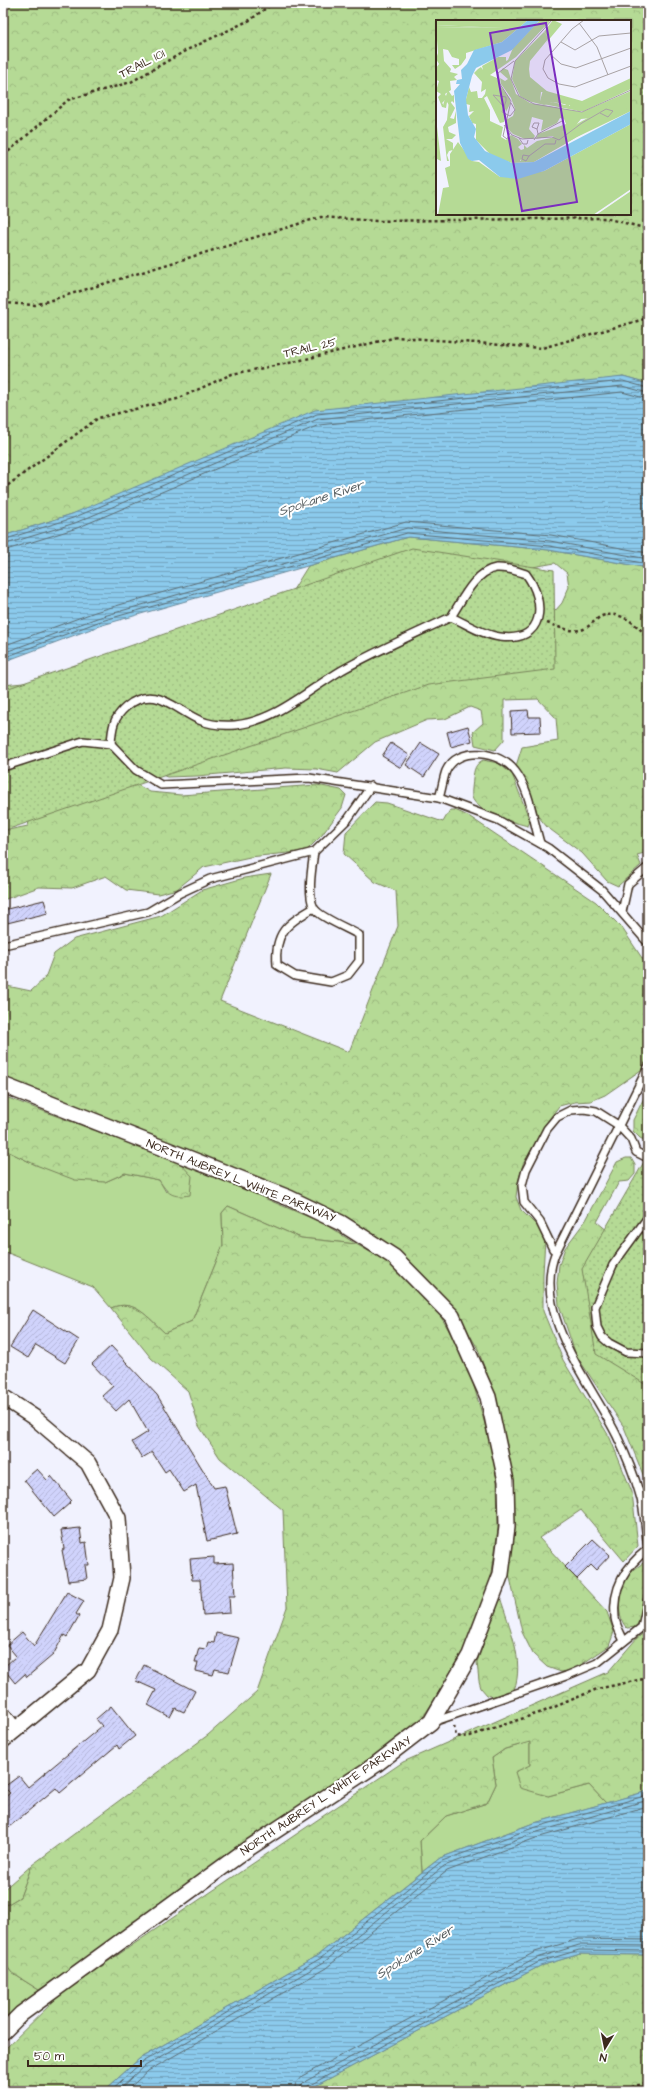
<svg xmlns="http://www.w3.org/2000/svg" width="651" height="2094" viewBox="0 0 651 2094" font-family="'Architects Daughter',sans-serif">
  <style>
    .grass { fill: #b5da95; stroke: #78825a }
    .forest { fill: url(#forest-crowns); stroke: #78825a; fill-rule: evenodd }
    .park { fill: url(#park-dots); stroke: #78825a }
    .water { fill: url(#water-rules); stroke: #6b8a9a }
    .lines { fill: none; stroke-linecap: round; stroke-linejoin: round }
    .shore { stroke: #5b6a70; stroke-width: 1 }
    .building { fill: url(#building-hatch); stroke: #3b2a1e }
    .service-casing { stroke: #3b2a1e; stroke-width: 10 }
    .minor-casing { stroke: #3b2a1e; stroke-width: 18 }
    .path { stroke: #3b2a1e; stroke-width: 2.5; stroke-dasharray: 3 3; stroke-linecap: butt }
    .service { stroke: #fff; stroke-width: 7 }
    .minor { stroke: #fff; stroke-width: 15 }
    .labels { text-anchor: middle; dominant-baseline: central; stroke-width: 4; stroke-linejoin: round; paint-order: stroke }
    .street-label { font-size: 12px; fill: #3b2a1e; stroke: #fff }
    .water-label { font-size: 13px; font-style: italic; fill: #535a5c; stroke: #fff }
    .inset-road { fill: none; stroke: #a8a2a4; stroke-width: 1 }
    .view { fill: #7b2cbf; fill-opacity: 0.15; stroke: #7b2cbf; stroke-width: 2 }
    .inset-edge { fill: none; stroke: #3b2a1e; stroke-width: 2 }
  </style>
  <defs>
    <pattern id="forest-crowns" width="20" height="18" patternUnits="userSpaceOnUse"><rect width="20" height="18" fill="#b5da95"/><path d="M2 6a3 3 0 1 1 6 0M12 15a3 3 0 1 1 6 0" fill="none" stroke="#9dbb80"/></pattern>
    <pattern id="park-dots" width="8" height="8" patternUnits="userSpaceOnUse"><rect width="8" height="8" fill="#b5da95"/><path d="M2 2h.1M6 6h.1" fill="none" stroke="#9dbb80" stroke-width="1.8" stroke-linecap="round"/></pattern>
    <pattern id="water-rules" width="6" height="5" patternUnits="userSpaceOnUse"><rect width="6" height="5" fill="#8bcaec"/><path d="M0 2.5h6" fill="none" stroke="#73a4bf"/></pattern>
    <pattern id="building-hatch" width="6" height="6" patternUnits="userSpaceOnUse"><rect width="6" height="6" fill="#d0d3fc"/><path d="M-1 1l2-2M0 6l6-6M5 7l2-2" fill="none" stroke="#b4b5d8"/></pattern>
  </defs>
  <rect width="100%" height="100%" fill="#f1f2fe"/>
  <filter id="ink" filterUnits="userSpaceOnUse"><feTurbulence type="fractalNoise" baseFrequency=".025" numOctaves="2"/><feDisplacementMap in="SourceGraphic" scale="8" xChannelSelector="R" yChannelSelector="G"/><feConvolveMatrix kernelMatrix="1 2 1 2 8 2 1 2 1" color-interpolation-filters="sRGB"/></filter>
  <g filter="url(#ink)">
    <g class="grass">
      <path d="M3,1149L36,1165L105,1182L125,1173L159,1180L166,1192L179,1162L323,1223L356,1244L301,1238L228,1206L222,1213L223,1245L192,1321L165,1333C148,1318 135,1298 111,1308L93,1287L3,1251Z"/>
      <path d="M530,1742V1765L548,1796L589,1785L606,1803L531,1824L440,1858L422,1872L420,1841L446,1816L487,1803L496,1784L492,1758L505,1749Z"/>
      <path d="M32,1865L20,1897L3,1907V1890Z"/>
      <path d="M3,1961L12,1973L39,1990L3,2024Z"/>
    </g>
    <g class="forest">
      <path d="M3,3H648V384L623,377L72,514L3,536ZM437,21H630V214H437Z"/>
      <path d="M408,537L549,550L648,568V852L637,855L641,865L618,886L607,881L582,853L547,827L538,816L530,790L516,766L522,747L558,741L556,718L538,699L504,700V740L495,750L475,745L473,732L483,723L481,711L470,707L445,719L427,720L375,742L338,773L316,769L286,768L197,776L167,777L144,768L540,628L562,603L569,587L567,573L555,563L527,568L3,759V685L54,680L288,598L308,566Z"/>
      <path d="M483,760L498,763L512,774L530,821L528,826C515,823 476,812 472,797C471,791 473,783 473,778C474,770 475,764 483,760Z"/>
      <path d="M41,766L132,782L150,792L181,795L317,785L341,790L346,795L342,808L322,835L306,851L250,857L204,867L177,889L158,894L126,890L106,876L72,888L39,887L3,900V831L28,826Z"/>
      <path d="M375,802L387,803L443,822L450,810H455L470,817L596,902L622,928L648,967V1057L641,1070L605,1095L591,1101L575,1102L559,1106L550,1118L523,1164L518,1182L516,1197L521,1210L539,1228L545,1238L543,1274V1311L563,1360L610,1438L632,1492L638,1546L624,1561L581,1510L539,1538L607,1612L614,1632L609,1646L573,1670L561,1672L547,1667L533,1654L522,1632L509,1573L510,1478L494,1397L478,1349L456,1311L432,1284L396,1252L3,1079V982L7,986L31,991L45,978L54,954L74,939L161,916L202,890L244,878L271,874L220,1001L349,1052L398,926L396,891L375,882L344,854L346,832Z"/>
      <path d="M648,1090V1142L640,1138L633,1131V1120Z"/>
      <path d="M3,1096L179,1162L192,1176L190,1195C172,1198 168,1194 159,1180L125,1173L105,1182L75,1180L36,1165L3,1149Z"/>
      <path d="M626,1158H631L635,1165V1174L629,1181L619,1182L597,1222L608,1231L648,1374V1487L624,1427L576,1355L559,1305L557,1283L559,1265L565,1248L586,1220L617,1162Z"/>
      <path d="M228,1206L301,1238L356,1244L393,1265L438,1312L466,1359L491,1445L497,1480L498,1529L491,1579L464,1653L420,1722L373,1761L39,1990L12,1973L3,1961V1907L20,1897L32,1865L208,1735L257,1692L287,1607L283,1510L220,1458L199,1426L188,1391L151,1358L111,1308C135,1298 148,1318 165,1333L192,1321L223,1245L222,1213Z"/>
      <path d="M643,1563L648,1567C648,1586 646,1610 636,1627L627,1628C614,1616 619,1584 631,1573C634,1569 639,1566 643,1563Z"/>
      <path d="M500,1597C509,1626 525,1661 514,1690L495,1697L487,1695L481,1688L479,1681L477,1662Z"/>
      <path d="M648,1630V1791L606,1803L589,1785L548,1796L520,1788L515,1772L530,1765V1742L505,1749L492,1758L496,1784L487,1803L446,1816L420,1841L422,1872L318,1955L139,2059L104,2091H3V2051L63,1992L403,1762L608,1672L637,1638Z"/>
      <path d="M580,1954L648,1955V2091H306L540,1966Z"/>
    </g>
    <g class="park">
      <path d="M412,548L554,570L555,669L428,685L3,831V690Z"/>
      <path d="M648,1155V1386L596,1354L582,1269Z"/>
    </g>
    <g class="water">
      <path d="M623,377L648,384V568L549,550L408,537L99,626L3,662V536L72,514L315,410Z"/>
      <path d="M648,1791V1955L580,1954L540,1966L306,2091H104L139,2059L318,1955L440,1858L531,1824Z"/>
    </g>
    <g class="lines">
      <g class="shore">
        <path d="M3,540L73,518L317,414L623,381L648,388"/>
        <path d="M3,545L75,523L318,419L622,386L648,393"/>
        <path d="M3,551L77,528L319,425L622,392L648,399"/>
        <path d="M3,646L95,612L406,522L551,535L648,553"/>
        <path d="M3,653L97,618L407,528L550,541L648,559"/>
        <path d="M3,658L98,622L407,533L550,546L648,564"/>
        <path d="M110,2091L142,2062L321,1958L442,1861L533,1828L648,1795"/>
        <path d="M118,2091L145,2066L324,1962L444,1866L534,1833L648,1800"/>
        <path d="M126,2091L148,2071L326,1968L447,1871L536,1838L648,1806"/>
        <path d="M294,2091L296,2083L302,2076L535,1952L578,1939L648,1940"/>
        <path d="M300,2091L301,2086L306,2081L537,1958L579,1945L648,1946"/>
        <path d="M305,2091L308,2086L539,1962L579,1950L648,1951"/>
      </g>
    </g>
    <g class="building">
      <path d="M528,710L529,717H540L541,732L512,733L511,711Z"/>
      <path d="M468,726L472,741L451,747L447,732Z"/>
      <path d="M391,743L409,755L401,768L382,756Z"/>
      <path d="M421,743L439,754L424,777L406,765Z"/>
      <path d="M44,900L48,913L3,924V910Z"/>
      <path d="M33,1310L79,1340L65,1363L36,1345L28,1358L10,1347Z"/>
      <path d="M111,1346L157,1395L214,1488L225,1486L237,1534L207,1541L196,1485L184,1492L169,1469L165,1472L152,1452L142,1458L132,1442L148,1432L129,1399L116,1411L102,1396L113,1386L92,1364Z"/>
      <path d="M37,1469L47,1480L51,1476L71,1500L69,1502L70,1503L54,1517L24,1480Z"/>
      <path d="M80,1528L82,1543L86,1542L89,1565H85L87,1579L68,1581L62,1550L64,1549L61,1530Z"/>
      <path d="M593,1539L610,1555L596,1570L591,1565L577,1579L565,1567Z"/>
      <path d="M214,1557V1564L233,1563L235,1596H229L230,1613L203,1615L200,1580H192L190,1559Z"/>
      <path d="M67,1592L84,1601L76,1614L79,1616L67,1637L64,1635L53,1655L27,1677L25,1674L15,1683L3,1668L16,1656L7,1645L22,1632L34,1646Z"/>
      <path d="M216,1633L239,1638L229,1672L215,1669L213,1675L196,1671L198,1662H195L199,1648L206,1649L208,1642L214,1643Z"/>
      <path d="M144,1665L195,1691L184,1712L175,1708L170,1717L148,1705L156,1690L136,1681Z"/>
      <path d="M111,1706L135,1736L119,1749L117,1745L60,1793L56,1788L9,1827L3,1820V1799L10,1793L4,1787L19,1776L28,1787L102,1726L96,1719Z"/>
    </g>
    <g class="lines">
      <defs>
        <g id="service">
          <path d="M111,744C112,728 113,718 126,707C154,683 174,709 199,720C211,725 222,726 235,725C276,721 308,690 342,670C376,651 415,634 451,617C467,624 483,635 500,637C545,643 547,602 526,574C517,571 507,567 496,568C475,571 461,602 451,617"/>
          <path d="M3,767L83,741L111,744L136,770L161,785L309,778L439,798L498,820L548,848L602,890L648,943"/>
          <path d="M439,798C442,789 443,779 446,771C458,745 500,751 515,771C530,790 533,820 540,843"/>
          <path d="M314,852C312,867 307,895 314,908C319,917 349,929 359,935V961L348,975L331,982L295,976L277,965C274,933 287,923 314,908"/>
          <path d="M622,912L628,884L648,867"/>
          <path d="M8,944L148,912L180,893L210,879L314,852L348,819L371,786"/>
          <path d="M648,1067L555,1254C532,1314 592,1385 617,1436C625,1453 634,1474 639,1492C645,1509 645,1529 648,1547"/>
          <path d="M648,1217L613,1265L595,1307L597,1327L602,1337L609,1343L626,1352L648,1353"/>
          <path d="M643,1225L648,1232"/>
          <path d="M553,1249L540,1222L524,1202L522,1185L526,1170L547,1129L557,1117L571,1110L584,1109L596,1111L618,1125L631,1139L636,1152L648,1158"/>
          <path d="M624,1641C621,1634 616,1626 615,1618C612,1588 625,1567 648,1549"/>
          <path d="M433,1722L566,1676L597,1663L642,1627L648,1598"/>
        </g>
        <g id="minor">
          <path d="M3,1085L289,1198L341,1223L394,1257L452,1316L488,1397L506,1481L507,1527L501,1574L470,1655L431,1722L375,1765L246,1850L21,2014L3,2032"/>
          <path d="M3,1397L35,1418L88,1463L118,1518L122,1578L110,1630L88,1670L3,1740"/>
          <path d="M3,1715L15,1730"/>
        </g>
      </defs>
      <use href="#service" class="service-casing"/>
      <use href="#minor" class="minor-casing"/>
      <g class="path">
        <path d="M3,154L9,151L68,100L131,82L185,51L250,20L273,3"/>
        <path d="M3,303L35,305L321,217L376,221L605,218L648,229"/>
        <path d="M3,489L98,418L177,399L232,374L289,363L397,337L542,348L648,318"/>
        <path d="M547,623C558,627 570,632 581,630C589,628 595,619 602,616C622,610 636,625 648,637"/>
        <path d="M454,1726L456,1736L462,1737L470,1736L545,1711L597,1689L648,1678"/>
        <path d="M620,2091L648,2082"/>
      </g>
      <use href="#service" class="service"/>
      <use href="#minor" class="minor"/>
    </g>
  </g>
  <g class="labels">
    <g class="street-label">
      <text transform="translate(142 64) rotate(-27)">TRAIL 101</text>
      <text transform="translate(310 348) rotate(-13)">TRAIL 25</text>
      <text transform="translate(241 1181) rotate(22)">NORTH AUBREY L WHITE PARKWAY</text>
      <text transform="translate(326 1796) rotate(-34)">NORTH AUBREY L WHITE PARKWAY</text>
    </g>
    <g class="water-label">
      <text transform="translate(321 498) rotate(-18)">Spokane River</text>
      <text transform="translate(415 1952) rotate(-32)">Spokane River</text>
    </g>
  </g>
  <g transform="translate(436 20)">
    <rect width="195" height="195" fill="#f1f2fe"/>
    <path d="M117,0L126,4L110,23L113,18L108,12ZM0,5L68,8L0,7ZM195,58V69L148,91H142L133,85L117,82L108,85L92,81H104L107,70L146,81ZM12,70L16,76L18,75V83L16,81L13,85L11,82L7,85ZM0,98L5,141L1,139L0,149Z" fill="#b5da95"/>
    <path d="M0,0H92L66,22L30,33V38L25,45L19,49L16,45H23V39L16,37L12,30L7,29L8,41L15,49L14,52L22,54L18,57L21,60L14,61L15,70L9,74L11,78L6,83L8,85V82H11L10,88L6,87L2,77L5,74L0,71L3,61L0,60V48L3,44L0,39L2,33L0,7L67,8L0,5ZM104,0H115L80,37L54,55L61,58L63,64L74,79V84L70,92V77L66,74L63,76L62,73L56,76L66,93L70,95L68,102L64,103L51,76L48,78L54,90V101L67,107L65,117L70,120L75,115L82,119L86,124L82,127L85,130L88,129V125L91,128L101,121L115,118L120,120L119,122L107,124L94,134L87,135L84,141L95,140L97,137H94L98,134L101,138L100,132L104,134L103,129L107,131L109,126L111,128V125L114,129L121,122H128V118L142,112L141,109L144,110V106L146,108L148,103L149,107L157,103V99L163,94L170,99L178,95L179,90L188,87L184,84L181,87L174,86L155,98L145,99L136,110L126,112V117L122,119L116,116L100,119L102,114L130,104L128,99L124,98L121,103L105,111L107,100L96,97L93,109L99,116L97,119H89L77,114L70,107V100L77,96L79,89L75,78L65,64L64,58L69,61L72,59L64,52L67,48L72,50L80,74L94,83L146,92L195,71V91L141,117L98,142L76,143L56,136L40,120V104L36,103L33,96L38,91L33,92L34,85L30,84V79L33,67L35,72L41,71L42,78H46L49,74L50,69L45,72L46,62L38,53L42,49L45,47L47,50L46,46L62,37H70V41L72,40L77,28ZM108,12L113,18L94,41L93,49L94,57L112,72H105L104,82L92,81L84,76L76,59L79,41ZM13,80L19,88L14,98L18,99L20,91V103L12,107L13,112L20,115L16,119H10L17,123V130L13,131L11,135L13,141H11L7,107L11,100ZM117,82L129,85L133,82V86L136,85L143,91L107,84ZM195,104V169L157,195H2L7,168L13,167L9,148L14,146V134L22,122L36,141L43,142L64,157L108,151ZM195,171V195H160Z" fill="#b5da95"/>
    <path d="M60,71L70,75L72,82L68,95L63,92L53,76ZM184,80L192,88L98,141H85L84,133L94,130Z" fill="#b5da95"/>
    <path d="M92,0H104L76,30L40,48L36,56L30,79L32,95L40,109L38,117L49,131L76,143L98,142L195,91V104L108,151L82,159L64,157L43,140L36,141L32,139L24,123L18,71L24,64H20L21,60L26,59L25,50L31,44L38,30L66,22Z" fill="#8bcaec"/>
    <path class="inset-road" d="M116,0L79,41L75,59L83,76L98,84L146,92L195,70M148,0L136,9L109,40L107,49L112,58L123,64L139,67L195,46M143,3L161,27L172,55M125,22L139,30L163,16L195,13M114,34L125,44L140,48L195,28M68,87L57,75L70,77V81L66,92L74,96L79,90L75,83M68,105L76,115L86,119L116,117L123,120L146,103L170,89L177,91L172,97L164,93M101,109L103,103H98L96,107L101,109L102,114M74,113L71,119L67,116L75,81L64,64L62,53L78,41M83,118L87,124H91L92,120M98,120L102,114L126,101M93,136L90,141L86,139L87,135L93,136L109,124H119L120,120"/>
    <path class="view" d="M110,3L141,182L86,191L54,13Z"/>
    <rect width="195" height="195" class="inset-edge"/>
  </g>
  <rect width="651" height="2094" fill="none" stroke="#fff" stroke-width="16"/>
  <rect x="8" y="8" width="635" height="2078" fill="none" stroke="#3b2a1e" stroke-width="1.5" filter="url(#ink)"/>
  <g transform="translate(605 2048) rotate(190)" stroke="#ffffff" stroke-width="3" paint-order="stroke">
  <path d="M0-3L7 15L0 10L-7 15Z" fill="#3b2a1e"/>
  <text y="-6" font-size="11" font-weight="bold" text-anchor="middle" fill="#3b2a1e">N</text>
  </g>
  <path d="M28 2060v6h113v-6" fill="none" stroke="#3b2a1e" stroke-width="2"/>
  <text x="34" y="2060" font-size="12" fill="#3b2a1e" stroke="#ffffff" stroke-width="3" paint-order="stroke">50 m</text>
</svg>
